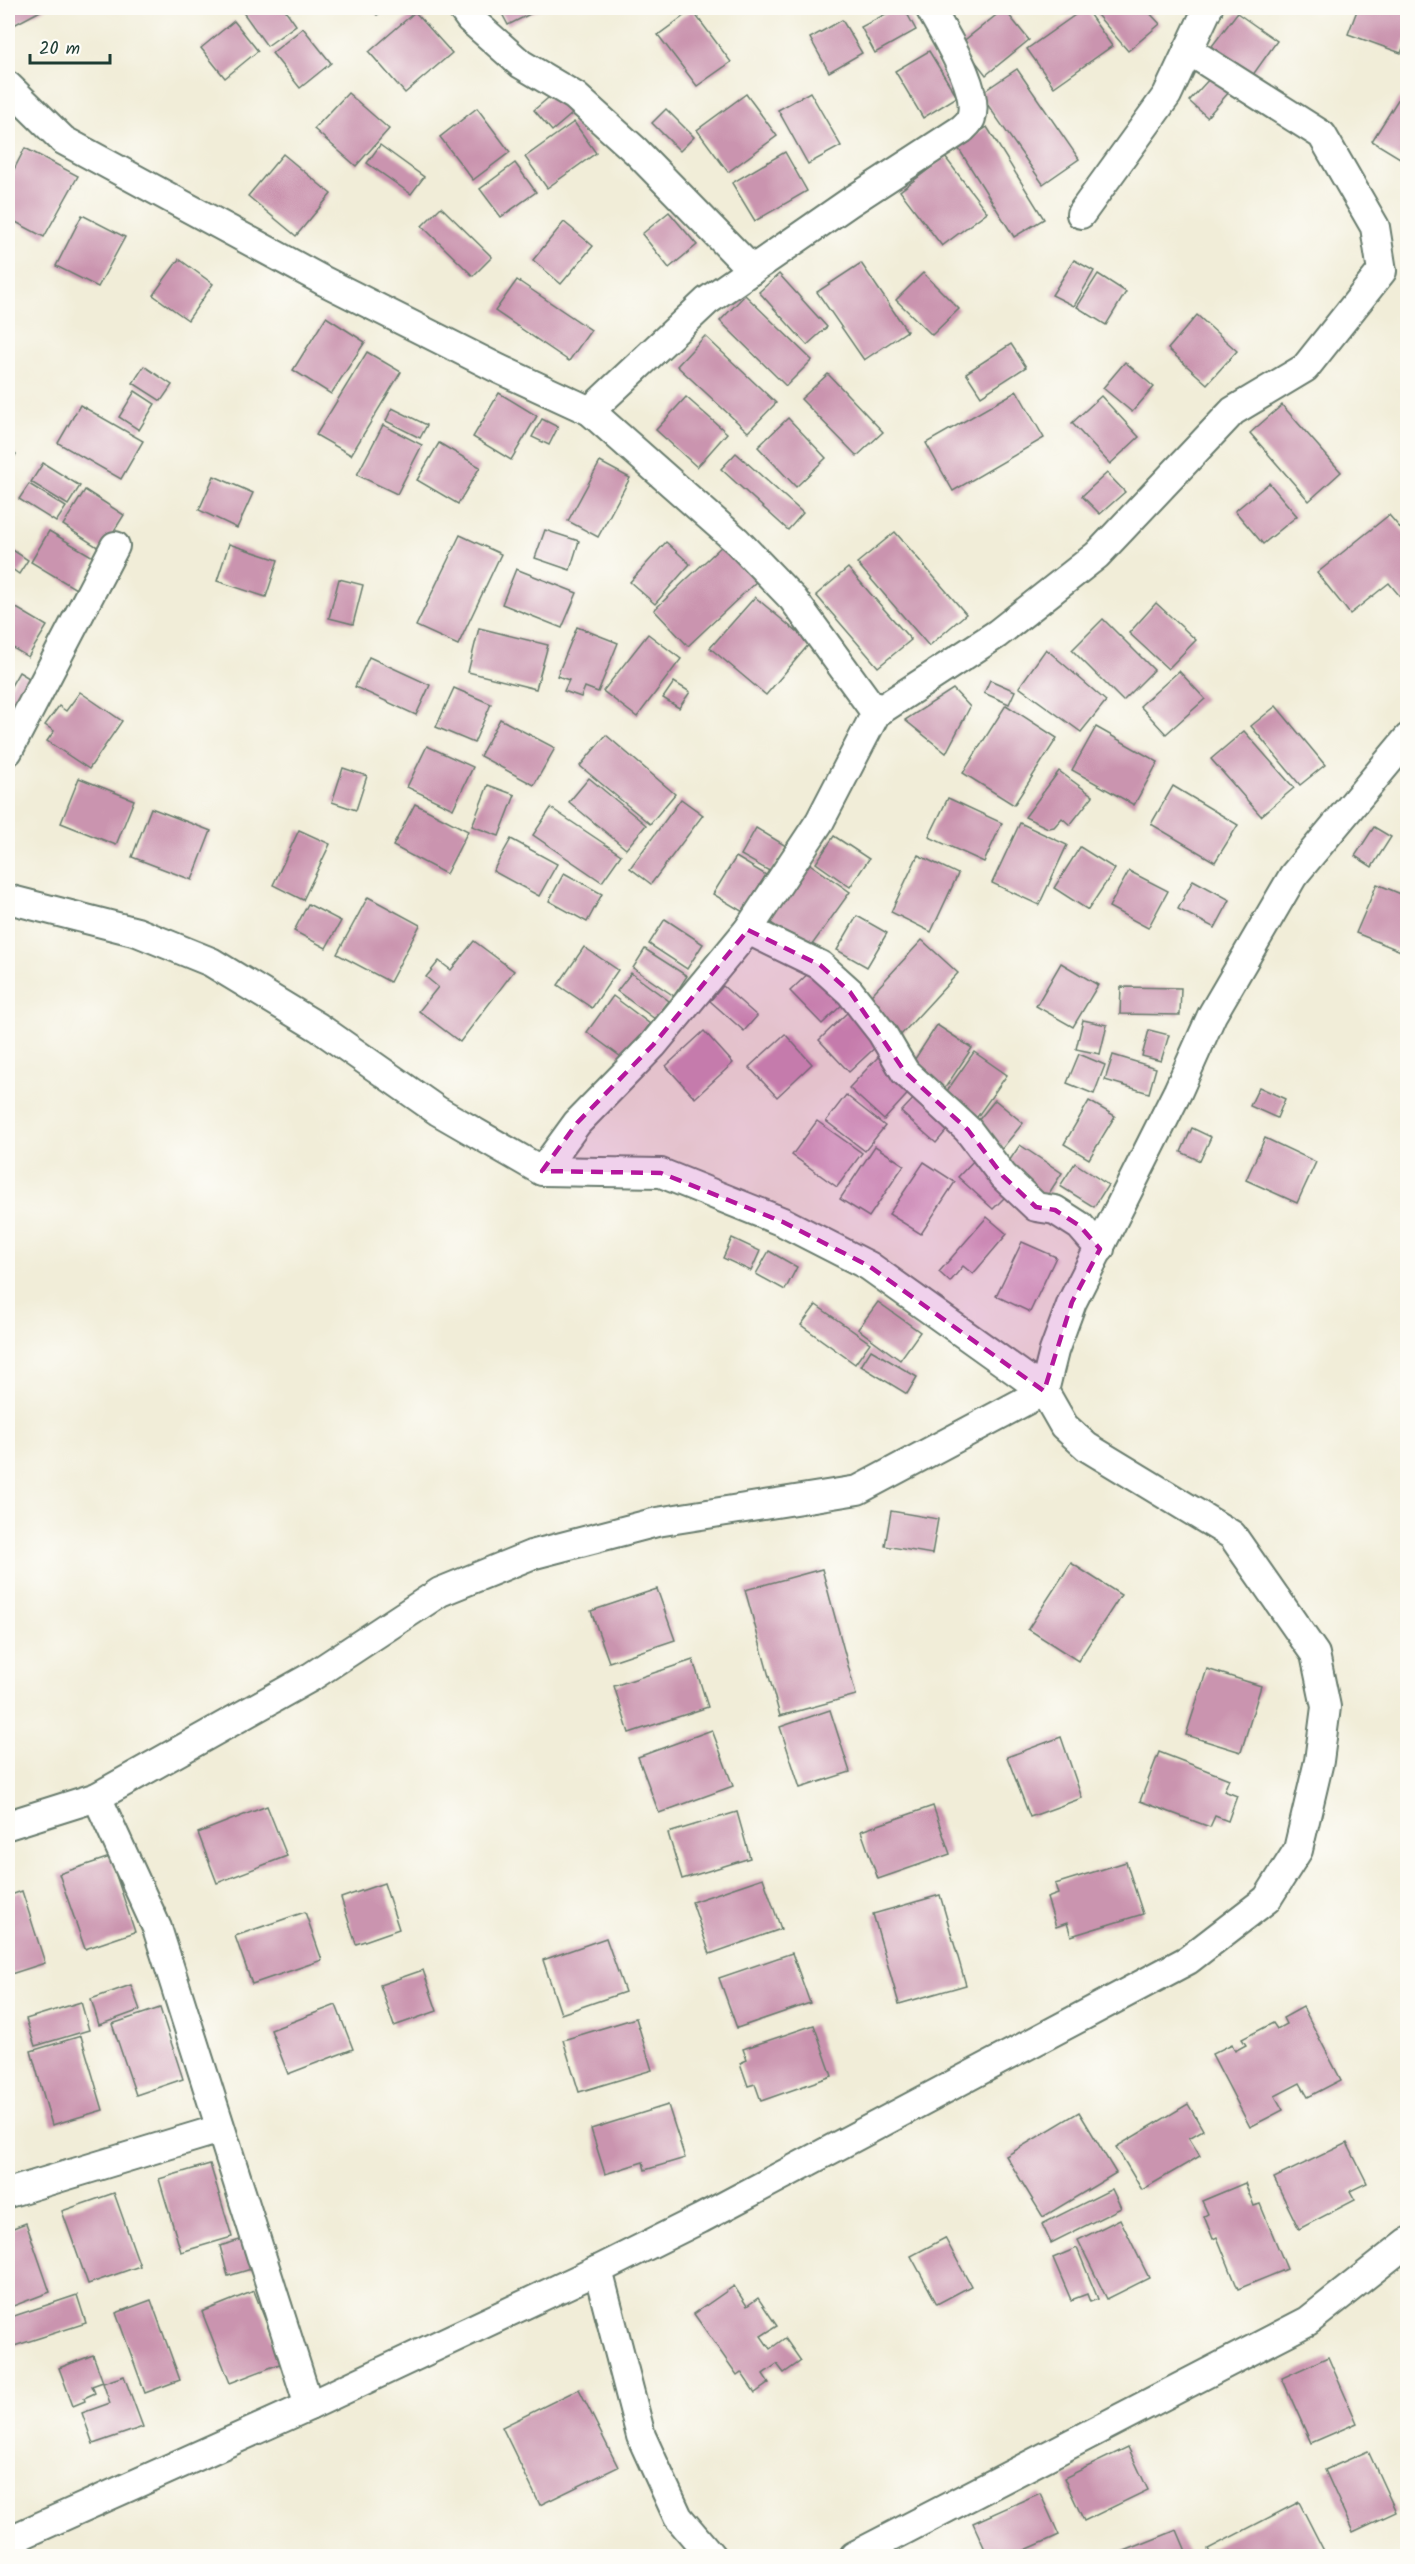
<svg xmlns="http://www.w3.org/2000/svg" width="1415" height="2564" viewBox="0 0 1415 2564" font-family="Kalam,sans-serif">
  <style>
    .building { fill: #ca94af }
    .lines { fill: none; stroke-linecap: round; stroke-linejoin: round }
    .street-casing { stroke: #687b6d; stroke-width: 32 }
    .street { stroke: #fff; stroke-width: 28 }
    .marked { fill: #b5179e; fill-opacity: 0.2; stroke: #b5179e; stroke-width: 4.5; stroke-dasharray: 12 8; stroke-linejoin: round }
  </style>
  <rect width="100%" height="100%" fill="#fdfcf7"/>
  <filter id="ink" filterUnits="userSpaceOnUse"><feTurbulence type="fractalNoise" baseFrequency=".0167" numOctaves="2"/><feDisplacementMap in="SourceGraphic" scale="12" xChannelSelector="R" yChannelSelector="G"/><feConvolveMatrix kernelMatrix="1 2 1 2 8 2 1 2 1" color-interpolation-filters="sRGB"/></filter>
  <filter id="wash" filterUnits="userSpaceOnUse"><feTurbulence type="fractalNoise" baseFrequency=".008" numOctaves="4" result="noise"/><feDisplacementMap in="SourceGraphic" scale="24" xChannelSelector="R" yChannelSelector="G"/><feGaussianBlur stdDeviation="1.35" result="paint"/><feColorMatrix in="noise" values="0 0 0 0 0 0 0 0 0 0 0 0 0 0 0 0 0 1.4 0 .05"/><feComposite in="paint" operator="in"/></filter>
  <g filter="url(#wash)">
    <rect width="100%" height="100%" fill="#f1edd8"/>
    <g id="blocks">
      <g class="building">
        <path d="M8,8H46L14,25L8,14Z"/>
        <path d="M247,8H284L296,25L267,46L242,11Z"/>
        <path d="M371,8H388L377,15Z"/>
        <path d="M499,8H542L508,25Z"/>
        <path d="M897,8H904L916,30L875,53L861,27Z"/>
        <path d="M1062,8H1074L1067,13Z"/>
        <path d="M1085,8L1112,46L1054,87L1027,49Z"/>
        <path d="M1094,8H1145L1160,24L1128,51L1092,9Z"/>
        <path d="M1358,8H1408V36L1401,53L1348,34Z"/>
        <path d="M1004,9L1029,40L986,75L961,43Z"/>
        <path d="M692,10L731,62L697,86L658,35Z"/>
        <path d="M415,12L452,53L405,93L369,52Z"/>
        <path d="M1237,13L1277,41L1250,79L1209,50Z"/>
        <path d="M842,20L862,53L829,72L810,38Z"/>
        <path d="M234,21L258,51L225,78L201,48Z"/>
        <path d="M303,28L331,63L300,88L272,53Z"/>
        <path d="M929,51L957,97L923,118L895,71Z"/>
        <path d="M1017,69L1079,159L1043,184L980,94Z"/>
        <path d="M1212,76L1230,91L1207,117L1189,101Z"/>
        <path d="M810,92L841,146L808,164L778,110Z"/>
        <path d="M348,93L389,129L356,166L314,129Z"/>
        <path d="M554,93L572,114L552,131L534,110Z"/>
        <path d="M746,94L777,136L728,172L697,130Z"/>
        <path d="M1399,98L1408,103V163L1372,141Z"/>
        <path d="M477,108L510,152L473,180L440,137Z"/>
        <path d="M666,109L694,137L680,151L652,123Z"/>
        <path d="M574,122L596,153L547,188L525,157Z"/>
        <path d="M987,127L1044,219L1014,237L957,146Z"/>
        <path d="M380,145L424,177L411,194L367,163Z"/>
        <path d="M25,148L78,176L44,237L8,218V181Z"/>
        <path d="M785,152L807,191L755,221L732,183Z"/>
        <path d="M283,154L331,194L296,236L248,196Z"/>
        <path d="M945,157L987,212L942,246L900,191Z"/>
        <path d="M515,163L536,192L501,217L480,189Z"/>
        <path d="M441,207L492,257L473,276L422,226Z"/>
        <path d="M669,212L697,245L669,268L642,234Z"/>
        <path d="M82,215L125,237L98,287L56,266Z"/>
        <path d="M564,222L593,246L561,284L533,260Z"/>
        <path d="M179,259L213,284L188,320L153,295Z"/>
        <path d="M1074,260L1094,271L1074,306L1052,295Z"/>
        <path d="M861,263L907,331L864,360L817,292Z"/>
        <path d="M923,273L959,309L932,335L896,300Z"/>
        <path d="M779,274L827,327L807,345L759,292Z"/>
        <path d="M1098,274L1126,292L1106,325L1077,307Z"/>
        <path d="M517,280L591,330L569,361L495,311Z"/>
        <path d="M745,295L812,360L786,386L720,321Z"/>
        <path d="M1197,315L1237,351L1207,384L1168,349Z"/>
        <path d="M326,317L365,342L331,394L293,370Z"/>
        <path d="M705,336L776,403L748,432L677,366Z"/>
        <path d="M1011,344L1026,367L981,396L966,373Z"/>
        <path d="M367,352L401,372L351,455L316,435Z"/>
        <path d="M1125,362L1154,387L1132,412L1103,388Z"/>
        <path d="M144,366L172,385L161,401L133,383Z"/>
        <path d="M828,374L883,432L857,456L801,399Z"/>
        <path d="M135,391L155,404L139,430L119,417Z"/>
        <path d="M1017,391L1044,438L953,491L926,443Z"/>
        <path d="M499,393L537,416L511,460L473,437Z"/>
        <path d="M1101,396L1139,437L1110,464L1072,423Z"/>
        <path d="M686,397L727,433L697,467L656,430Z"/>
        <path d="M80,405L143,441L121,479L58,443Z"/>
        <path d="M1282,405L1341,472L1309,501L1250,433Z"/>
        <path d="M392,408L427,425L420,438L386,421Z"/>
        <path d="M788,418L826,458L796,487L758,447Z"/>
        <path d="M542,419L558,427L549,445L532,437Z"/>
        <path d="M383,425L422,445L397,494L357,475Z"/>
        <path d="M439,443L480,467L458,504L417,480Z"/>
        <path d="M8,449L16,454L8,468Z"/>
        <path d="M736,453L803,513L788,530L721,469Z"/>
        <path d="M600,462L630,478L598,537L568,521Z"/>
        <path d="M43,463L80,486L68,505L31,482Z"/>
        <path d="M1107,473L1125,492L1100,514L1082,496Z"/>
        <path d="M214,476L253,493L237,528L199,510Z"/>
        <path d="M1269,483L1297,516L1263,544L1235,511Z"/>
        <path d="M29,484L66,507L56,522L19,499Z"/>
        <path d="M85,490L124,515L102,550L63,525Z"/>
        <path d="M1389,515L1408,537V606L1389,583L1350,614L1317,573Z"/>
        <path d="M545,530L579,541L570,570L535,558Z"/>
        <path d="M49,531L95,558L76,589L31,562Z"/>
        <path d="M895,532L966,614L929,646L857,563Z"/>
        <path d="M460,535L501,554L458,645L416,626Z"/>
        <path d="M666,542L690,564L655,604L630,582Z"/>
        <path d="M229,544L278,560L266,597L217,581Z"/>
        <path d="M724,544L758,580L688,646L654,610Z"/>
        <path d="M8,547L28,560L19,574L8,566Z"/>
        <path d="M848,568L911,640L878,667L816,595Z"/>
        <path d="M516,569L577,593L562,628L502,604Z"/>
        <path d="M339,579L363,585L353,624L329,618Z"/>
        <path d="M755,597L810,643L766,695L710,648Z"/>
        <path d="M8,603L47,626L28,657L8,645Z"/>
        <path d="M1156,603L1196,640L1168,669L1129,633Z"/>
        <path d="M1103,619L1154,670L1123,701L1072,650Z"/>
        <path d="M577,627L618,643L598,692L585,687L581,697L564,691L569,680L557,676Z"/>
        <path d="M479,628L548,645L536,689L468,672Z"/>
        <path d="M648,634L681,659L637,717L603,691Z"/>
        <path d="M1046,649L1106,701L1081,732L1019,687Z"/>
        <path d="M369,657L430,685L416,715L355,687Z"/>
        <path d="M1179,671L1205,699L1166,734L1140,706Z"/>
        <path d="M19,672L39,684L19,718L8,712V691Z"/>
        <path d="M990,680L1015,691L1009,704L984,693Z"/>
        <path d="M674,682L690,692L679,708L663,698Z"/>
        <path d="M454,688L491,704L474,743L436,727Z"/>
        <path d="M953,689L970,707L946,753L905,720Z"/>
        <path d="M80,692L122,721L89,769L47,741L54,731L45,725L59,706L66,711Z"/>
        <path d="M1006,705L1057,738L1014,805L963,773Z"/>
        <path d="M1276,706L1325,765L1300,785L1251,726Z"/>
        <path d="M500,719L555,748L534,785L480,756Z"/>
        <path d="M1096,727L1158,762L1134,805L1072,770Z"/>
        <path d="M1244,731L1294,788L1261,816L1211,759Z"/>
        <path d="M606,735L675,794L650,824L580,766Z"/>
        <path d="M427,746L473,767L453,809L407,787Z"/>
        <path d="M343,768L367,776L356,810L332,802Z"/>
        <path d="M1059,771L1093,796L1070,825L1062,818L1054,827L1048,828L1025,817Z"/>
        <path d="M79,778L134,800L116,845L61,823Z"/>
        <path d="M589,778L646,825L626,849L569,802Z"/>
        <path d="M488,785L515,795L499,836L472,826Z"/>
        <path d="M1173,786L1238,825L1215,862L1151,824Z"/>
        <path d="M948,798L1002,823L984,862L929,837Z"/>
        <path d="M681,799L703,815L651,884L630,868Z"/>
        <path d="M415,804L468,831L446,874L393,846Z"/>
        <path d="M151,808L211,831L192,880L132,857Z"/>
        <path d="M551,808L621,855L602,882L533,835Z"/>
        <path d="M1020,823L1067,845L1039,905L992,883Z"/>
        <path d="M1374,827L1391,837L1372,867L1355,856Z"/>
        <path d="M756,828L786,846L771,872L741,855Z"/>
        <path d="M299,830L330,844L303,900L273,885Z"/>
        <path d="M834,836L869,859L850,887L816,863Z"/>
        <path d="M511,839L557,864L539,896L493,871Z"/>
        <path d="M1080,847L1115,869L1088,910L1054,888Z"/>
        <path d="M918,855L958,874L931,932L891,912Z"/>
        <path d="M736,857L766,875L743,912L713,894Z"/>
        <path d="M804,860L850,892L809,949L764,918Z"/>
        <path d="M1129,871L1168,891L1148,928L1109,907Z"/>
        <path d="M564,873L602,894L587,922L549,901Z"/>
        <path d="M1193,880L1230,900L1215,928L1178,909Z"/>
        <path d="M1377,884L1408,897V954L1356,933Z"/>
        <path d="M368,897L420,925L390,982L337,954Z"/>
        <path d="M308,904L341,921L326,948L294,931Z"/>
        <path d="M857,916L887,933L867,967L837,950Z"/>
        <path d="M665,919L703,944L687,969L649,944Z"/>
        <path d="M922,940L958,973L899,1037L863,1004Z"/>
        <path d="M474,941L514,971L460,1042L419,1011L438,987L426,977L439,961L451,970Z"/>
        <path d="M584,947L618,970L592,1008L558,985Z"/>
        <path d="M645,949L687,976L674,996L633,968Z"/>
        <path d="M1061,963L1098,985L1073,1027L1036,1006Z"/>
        <path d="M813,969L845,1002L822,1024L790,991Z"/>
        <path d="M631,973L669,1001L655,1019L617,991Z"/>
        <path d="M723,986L757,1016L744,1031L710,1001Z"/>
        <path d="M1121,987L1181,988L1180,1015L1120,1014Z"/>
        <path d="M613,996L650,1024L624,1059L587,1032Z"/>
        <path d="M850,1010L881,1042L849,1072L819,1040Z"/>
        <path d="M1083,1020L1107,1025L1100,1054L1076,1049Z"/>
        <path d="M937,1025L972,1048L943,1091L909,1068Z"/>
        <path d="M1149,1030L1169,1035L1161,1061L1142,1056Z"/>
        <path d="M704,1031L733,1063L695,1098L666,1066Z"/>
        <path d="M785,1034L812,1064L777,1097L749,1067Z"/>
        <path d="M974,1052L1007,1075L975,1120L942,1098Z"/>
        <path d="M1079,1054L1105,1065L1094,1094L1067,1083Z"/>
        <path d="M1113,1055L1156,1068L1149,1093L1105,1080Z"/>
        <path d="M879,1056L914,1087L884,1120L849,1088Z"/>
        <path d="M1259,1087L1285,1099L1277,1118L1250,1106Z"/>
        <path d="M918,1094L952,1124L936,1143L901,1112Z"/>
        <path d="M846,1095L885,1126L865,1151L826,1121Z"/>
        <path d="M995,1100L1023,1123L1001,1150L973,1127Z"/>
        <path d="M1089,1101L1115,1116L1089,1159L1064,1144Z"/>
        <path d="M817,1121L862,1153L837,1187L792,1155Z"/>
        <path d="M1192,1128L1211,1137L1200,1161L1181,1152Z"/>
        <path d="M1265,1138L1316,1162L1297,1203L1246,1180Z"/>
        <path d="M1020,1145L1062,1173L1046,1198L1003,1170Z"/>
        <path d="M875,1146L904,1165L869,1217L840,1199Z"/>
        <path d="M977,1157L1012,1190L993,1209L958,1177Z"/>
        <path d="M924,1162L955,1182L921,1234L889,1214Z"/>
        <path d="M1075,1163L1108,1185L1094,1207L1060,1186Z"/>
        <path d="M987,1217L1007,1234L973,1274L963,1266L950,1282L939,1272Z"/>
        <path d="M732,1238L760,1251L751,1271L723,1258Z"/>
        <path d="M1022,1242L1056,1257L1030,1312L996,1296Z"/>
        <path d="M769,1251L797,1267L785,1290L756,1274Z"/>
        <path d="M878,1302L920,1332L900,1360L858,1329Z"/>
        <path d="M816,1305L870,1343L855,1364L801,1325Z"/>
        <path d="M871,1350L917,1377L907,1394L861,1366Z"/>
        <path d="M891,1511L938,1519L932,1554L885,1546Z"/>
        <path d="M1071,1563L1121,1595L1078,1661L1028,1629Z"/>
        <path d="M822,1569L856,1695L780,1716L745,1590Z"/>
        <path d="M657,1589L675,1640L609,1662L591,1611Z"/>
        <path d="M693,1660L708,1707L629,1733L614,1686Z"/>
        <path d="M1207,1669L1261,1686L1241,1752L1186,1735Z"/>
        <path d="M830,1710L850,1772L800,1788L780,1727Z"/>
        <path d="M712,1730L733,1786L659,1813L638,1757Z"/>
        <path d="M1061,1737L1082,1798L1030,1817L1007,1757Z"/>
        <path d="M1159,1752L1229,1779L1224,1791L1237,1796L1228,1821L1215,1816L1210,1827L1140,1801Z"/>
        <path d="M267,1806L287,1856L217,1883L198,1833Z"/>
        <path d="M933,1806L950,1854L878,1879L861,1831Z"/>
        <path d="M737,1812L750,1858L682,1879L668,1833Z"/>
        <path d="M110,1857L135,1932L85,1949L59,1874Z"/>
        <path d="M1126,1862L1143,1914L1071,1936L1067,1923L1056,1927L1047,1898L1058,1894L1055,1884Z"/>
        <path d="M763,1878L781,1929L710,1954L692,1902Z"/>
        <path d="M384,1883L399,1929L356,1944L341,1898Z"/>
        <path d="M22,1891L45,1963L8,1975V1896Z"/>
        <path d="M940,1895L966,1985L899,2004L873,1914Z"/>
        <path d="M305,1912L322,1960L252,1984L235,1936Z"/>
        <path d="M606,1938L625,1992L561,2014L543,1960Z"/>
        <path d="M792,1953L810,2003L737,2028L719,1978Z"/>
        <path d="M423,1970L437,2011L394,2026L380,1985Z"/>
        <path d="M131,1985L140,2010L99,2025L91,1999Z"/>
        <path d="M81,2002L89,2030L35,2046L26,2019Z"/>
        <path d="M336,2005L353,2049L288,2074L271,2030Z"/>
        <path d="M1303,2007L1341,2080L1308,2097L1300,2083L1275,2096L1283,2110L1250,2127L1212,2054L1232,2044L1235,2051L1246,2045L1242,2039L1273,2023L1277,2029L1286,2024L1283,2018Z"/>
        <path d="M160,2008L183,2079L136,2095L112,2024Z"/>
        <path d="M636,2018L652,2070L579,2092L563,2040Z"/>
        <path d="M814,2025L832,2076L761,2101L755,2084L748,2086L740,2063L747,2060L743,2049Z"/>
        <path d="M81,2036L103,2110L52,2125L31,2051Z"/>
        <path d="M1188,2104L1203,2130L1189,2138L1200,2156L1142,2190L1116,2147Z"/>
        <path d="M668,2105L685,2158L645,2170L643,2162L605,2174L591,2129Z"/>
        <path d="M1079,2112L1116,2173L1043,2217L1006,2156Z"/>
        <path d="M1347,2143L1367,2183L1350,2191L1355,2200L1299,2229L1274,2178Z"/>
        <path d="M210,2164L232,2237L181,2252L159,2179Z"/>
        <path d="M1245,2183L1254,2206L1260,2204L1287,2269L1238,2289L1217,2237L1213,2239L1204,2216L1208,2214L1202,2201Z"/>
        <path d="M1112,2189L1121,2208L1051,2243L1042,2224Z"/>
        <path d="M114,2193L140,2266L88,2284L62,2211Z"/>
        <path d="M1120,2219L1149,2278L1107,2299L1078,2240Z"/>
        <path d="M26,2223L50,2292L8,2308V2230Z"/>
        <path d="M253,2236L261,2266L228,2276L220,2246Z"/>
        <path d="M945,2238L971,2286L937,2304L911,2256Z"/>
        <path d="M1077,2248L1098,2299L1090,2302L1087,2294L1071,2300L1053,2258Z"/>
        <path d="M734,2286L747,2306L758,2298L777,2326L761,2336L770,2349L785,2338L801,2361L784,2373L777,2364L763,2374L769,2383L755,2393L741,2372L737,2375L694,2314Z"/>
        <path d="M254,2291L282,2363L230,2383L202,2312Z"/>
        <path d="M77,2295L86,2323L8,2348V2318Z"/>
        <path d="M151,2300L180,2380L145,2393L116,2313Z"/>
        <path d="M1408,2309V2321L1402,2314Z"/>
        <path d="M93,2355L103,2382L92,2386L95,2393L84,2398L85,2401L73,2406L59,2368Z"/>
        <path d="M1328,2357L1357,2423L1311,2443L1282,2378Z"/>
        <path d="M124,2376L143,2427L93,2444L82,2413L110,2403L103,2383Z"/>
        <path d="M579,2389L618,2467L540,2505L502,2427Z"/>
        <path d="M1128,2447L1148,2490L1084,2521L1064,2478Z"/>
        <path d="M1368,2451L1396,2512L1353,2532L1325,2470Z"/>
        <path d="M1040,2493L1059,2535L1012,2556H988L973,2523Z"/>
        <path d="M1299,2502L1324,2551L1313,2556H1212L1208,2549Z"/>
        <path d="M1177,2530L1188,2556H1112Z"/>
      </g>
    </g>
  </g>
  <g filter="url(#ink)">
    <use href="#blocks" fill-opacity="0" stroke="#687b6d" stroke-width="1.5"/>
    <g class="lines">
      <defs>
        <g id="street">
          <path d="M462,8L470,19L521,64L575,96L636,151L752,270"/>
          <path d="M8,86L63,140L322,280L499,369L590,411L737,541L793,599L876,713"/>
          <path d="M1081,214L1167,95L1208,8"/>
          <path d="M590,411L707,301L850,202L962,129C965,126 970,122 971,118C981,90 943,33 930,8"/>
          <path d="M8,751L115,546"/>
          <path d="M8,899L137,932L211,962L318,1027L438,1111L542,1171L661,1173L783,1222L869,1266L1044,1391L1064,1426L1087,1447L1232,1535L1315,1654L1326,1707L1319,1761L1298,1850L1267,1899L1188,1960L700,2219L598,2270L309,2406L8,2541"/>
          <path d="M748,930L820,965L850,992L882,1033L905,1072L968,1130L1003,1176L1036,1207L1055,1210L1080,1226L1100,1249"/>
          <path d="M542,1171L577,1123L653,1045L748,930L820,821L876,713L997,634L1097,555L1233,411L1305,368L1382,271L1375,227L1322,135L1188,50"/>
          <path d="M97,1797L157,1928L309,2406"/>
          <path d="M8,1825L97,1797L311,1677L440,1592L531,1555L657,1522L858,1490L1044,1391L1054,1351L1072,1302L1178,1091L1212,1015L1293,876L1408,738"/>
          <path d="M8,2193L220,2129"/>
          <path d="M598,2270L641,2436L678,2517L711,2556"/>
          <path d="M854,2556L1308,2321L1408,2242"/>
        </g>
      </defs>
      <use href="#street" class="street-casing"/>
      <use href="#street" class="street"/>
    </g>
  </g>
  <path class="marked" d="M748,930L820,965L850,992L905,1072L968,1130L1003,1176L1036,1207L1055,1210L1080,1226L1100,1249L1072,1302L1044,1391L869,1266L783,1222L661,1173L542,1171L577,1123L653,1045Z"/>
  <rect width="1415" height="2564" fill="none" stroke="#fdfcf7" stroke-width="30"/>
  <path d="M30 54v9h80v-9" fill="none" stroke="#1f3d34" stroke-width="3"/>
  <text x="39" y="54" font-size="18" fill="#1f3d34" stroke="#fdfcf7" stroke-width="4.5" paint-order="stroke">20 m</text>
</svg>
